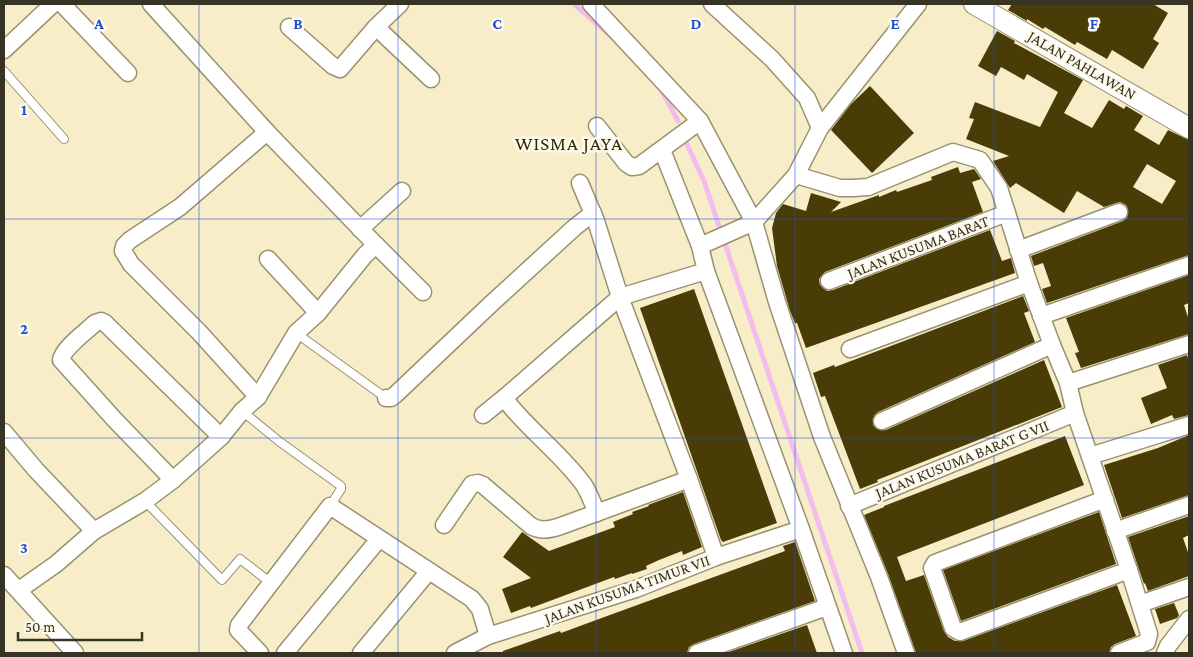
<svg xmlns="http://www.w3.org/2000/svg" width="1193" height="657" viewBox="0 0 1193 657" font-family="'Crimson Pro',serif">
  <style>
    .lines { fill: none; stroke-linecap: round; stroke-linejoin: round }
    .stream { stroke: #f1bded; stroke-width: 5 }
    .building { fill: #493c06; fill-rule: evenodd }
    .service-casing { stroke: #9a916f; stroke-width: 10 }
    .minor-casing { stroke: #9a916f; stroke-width: 19 }
    .tertiary-casing { stroke: #9a916f; stroke-width: 22 }
    .service { stroke: #fff; stroke-width: 8 }
    .minor { stroke: #fff; stroke-width: 16 }
    .tertiary { stroke: #fff; stroke-width: 20 }
    .grid { fill: none; stroke: #1d4ed8; stroke-width: 1; stroke-opacity: 0.55 }
    .labels { text-anchor: middle; dominant-baseline: central; stroke-width: 5; stroke-linejoin: round; paint-order: stroke }
    .street-label { font-size: 16px; fill: #373325; stroke: #fefaeb }
    .quarter-label { font-size: 19px; letter-spacing: 1px; fill: #312909; stroke: #fefaeb }
    .grid-label { font-size: 16px; text-anchor: middle; font-weight: bold; fill: #1d4ed8; stroke: #fefaeb; stroke-width: 5; stroke-linejoin: round; paint-order: stroke }
  </style>
  <rect width="100%" height="100%" fill="#f7edc8"/>
  <g class="lines">
    <g class="stream">
      <path d="M574,4L612,37"/>
      <path d="M661,89L678,121"/>
      <path d="M686,142L704,181L862,653"/>
    </g>
  </g>
  <g class="building">
    <path d="M1012,4H1153L1168,13L1153,39L1159,43L1143,69L1112,50L1107,59L1077,42L1075,45L1045,27L1043,29L1027,19V21L1008,10Z"/>
    <path d="M997,31L1015,41L1014,43L1083,80L1064,113L1092,128L1109,100L1124,109L1126,106L1143,116L1134,130L1159,145L1168,130L1189,140V255L1047,303L1042,289L1051,286L1043,263L1034,266L1031,256L1123,221L1127,218L1128,209L1126,205L1120,202L1104,207L1077,191L1064,213L1016,183L1010,188L993,161L1009,156L966,139L974,119L969,118L975,102L1040,127L1058,92L1027,74L1024,80L1001,67L996,76L978,66ZM1147,164L1176,181L1162,204L1133,187Z"/>
    <path d="M870,86L914,133L872,173L831,130L851,104Z"/>
    <path d="M958,167L960,173L974,169L981,179L972,182L983,212L825,272L819,279L820,285L827,291L833,290L990,230L1002,261L1011,258L1015,273L806,348L797,323H795L790,311L777,266L772,228L776,213L783,204L806,211L811,193L841,202L831,212L879,195V197L896,190L897,192L932,180L931,177Z"/>
    <path d="M1189,275V303L1184,305L1189,320V334L1081,368L1075,353L1079,352L1066,318Z"/>
    <path d="M694,289L777,523L723,542L721,540L640,308Z"/>
    <path d="M1023,296L1029,311L1024,313L1035,342L878,412L874,416L873,425L877,429L886,430L1044,360L1062,407L877,480L878,482L860,489L825,396L821,397L813,373L834,365L835,367Z"/>
    <path d="M1187,355L1189,362V415L1174,419L1172,415L1151,424L1141,398L1167,388L1158,365Z"/>
    <path d="M1189,435V495L1122,518L1104,465L1158,448Z"/>
    <path d="M1065,436L1084,485L897,557L906,581L924,575L944,631L948,637L955,641H963L1117,585L1136,636L1115,644L1111,647L1109,653H916L888,574L864,515L884,507V506Z"/>
    <path d="M683,492L702,547L683,555L682,551L659,560L646,566L647,569L632,574V573L615,579L614,577L531,608L530,606L511,613L502,589L531,578L503,557L522,532L549,551L615,527L613,522L633,514L632,512L649,506L648,505Z"/>
    <path d="M1099,512L1116,564L961,621L943,570Z"/>
    <path d="M1189,516V535L1183,538L1189,555V576L1148,591L1145,583L1144,584L1128,537Z"/>
    <path d="M795,542L815,601L694,644L689,647L687,653H503V651L560,631L561,633L588,623L785,551L783,546Z"/>
    <path d="M1174,603L1179,615L1177,618L1160,624L1155,609Z"/>
    <path d="M807,625L817,653H726Z"/>
  </g>
  <g class="lines">
    <defs>
      <g id="service">
        <path d="M4,71L64,139"/>
        <path d="M296,333L386,398"/>
        <path d="M242,411L280,442L341,486V489L330,506"/>
        <path d="M145,501L222,580L240,559L271,583"/>
      </g>
      <g id="minor">
        <path d="M62,4L128,73"/>
        <path d="M400,4L376,27L431,79"/>
        <path d="M591,4L700,121L754,222L777,302L822,437L879,577L906,653"/>
        <path d="M712,4L772,59L807,98L820,128"/>
        <path d="M289,27L333,66L340,69L376,27"/>
        <path d="M4,50L53,4"/>
        <path d="M597,126L626,163L632,167L639,166L700,121"/>
        <path d="M662,150L700,246L706,271L801,529L844,653"/>
        <path d="M796,175L840,188H853L868,187L953,152L980,160L999,188L1029,283L1052,345L1068,383L1075,413L1129,570L1149,634L1147,642L1119,653"/>
        <path d="M580,183L596,221L620,297L689,479L716,557"/>
        <path d="M360,229L402,191"/>
        <path d="M376,245L423,292"/>
        <path d="M700,246L754,222L796,175L820,128L918,4"/>
        <path d="M1018,250L1119,212"/>
        <path d="M268,259L318,313"/>
        <path d="M829,281L1007,213"/>
        <path d="M1041,316L1189,265"/>
        <path d="M850,349L1029,283"/>
        <path d="M1068,383L1189,344"/>
        <path d="M258,397L199,332L131,264L123,251L124,246L130,240L180,207L267,132"/>
        <path d="M386,398H391L395,395L492,303L575,227L593,213"/>
        <path d="M483,415L504,398"/>
        <path d="M882,421L1052,345"/>
        <path d="M4,432L36,470L94,531"/>
        <path d="M1090,456L1189,425"/>
        <path d="M173,480L114,419L61,360C63,348 86,332 95,323L101,321L105,323L221,437"/>
        <path d="M1105,499L935,563L932,568L953,628L960,632L1129,570"/>
        <path d="M849,506L1075,413"/>
        <path d="M597,513C593,504 589,493 584,485C561,453 527,429 504,398L620,297L706,271"/>
        <path d="M444,525L472,484L478,483L483,485L531,526C541,531 547,530 558,527L689,479"/>
        <path d="M1115,531L1189,505"/>
        <path d="M4,575L75,653"/>
        <path d="M19,590L56,564L94,531L145,501L173,480L221,437L242,411L258,397L296,333L318,313L365,255L376,245L267,132L151,4"/>
        <path d="M1140,604L1189,587"/>
        <path d="M260,653L238,630L239,625L330,506L472,599L480,609L488,636"/>
        <path d="M285,653L379,539"/>
        <path d="M361,653L429,571"/>
        <path d="M455,653L488,636L636,589L716,557L801,529"/>
        <path d="M697,653L827,607"/>
        <path d="M1165,653L1168,646L1189,619"/>
      </g>
      <path id="tertiary" d="M974,4L1189,128"/>
    </defs>
    <use href="#service" class="service-casing"/>
    <use href="#minor" class="minor-casing"/>
    <use href="#tertiary" class="tertiary-casing"/>
    <use href="#service" class="service"/>
    <use href="#minor" class="minor"/>
    <use href="#tertiary" class="tertiary"/>
  </g>
  <path class="grid" d="M199,4V653M398,4V653M596,4V653M795,4V653M994,4V653M4,219H1189M4,438H1189"/>
  <g class="labels">
    <g class="street-label">
      <text transform="translate(1082 65) rotate(30)">JALAN PAHLAWAN</text>
      <text transform="translate(918 247) rotate(-21)">JALAN KUSUMA BARAT</text>
      <text transform="translate(962 459) rotate(-22)">JALAN KUSUMA BARAT G VII</text>
      <text transform="translate(627 589) rotate(-20)">JALAN KUSUMA TIMUR VII</text>
    </g>
    <g class="quarter-label">
      <text x="569" y="143">WISMA JAYA</text>
    </g>
  </g>
  <g class="grid-label">
    <text x="99" y="29">A</text>
    <text x="298" y="29">B</text>
    <text x="497" y="29">C</text>
    <text x="696" y="29">D</text>
    <text x="895" y="29">E</text>
    <text x="1094" y="29">F</text>
    <text x="24" y="115">1</text>
    <text x="24" y="334">2</text>
    <text x="24" y="553">3</text>
  </g>
  <rect width="1193" height="657" fill="none" stroke="#373325" stroke-width="10"/>
  <path d="M18 632v8h124v-8" fill="none" stroke="#373325" stroke-width="2.5"/>
  <text x="25" y="632" font-size="15" fill="#373325" stroke="#fefaeb" stroke-width="4" paint-order="stroke">50 m</text>
</svg>
